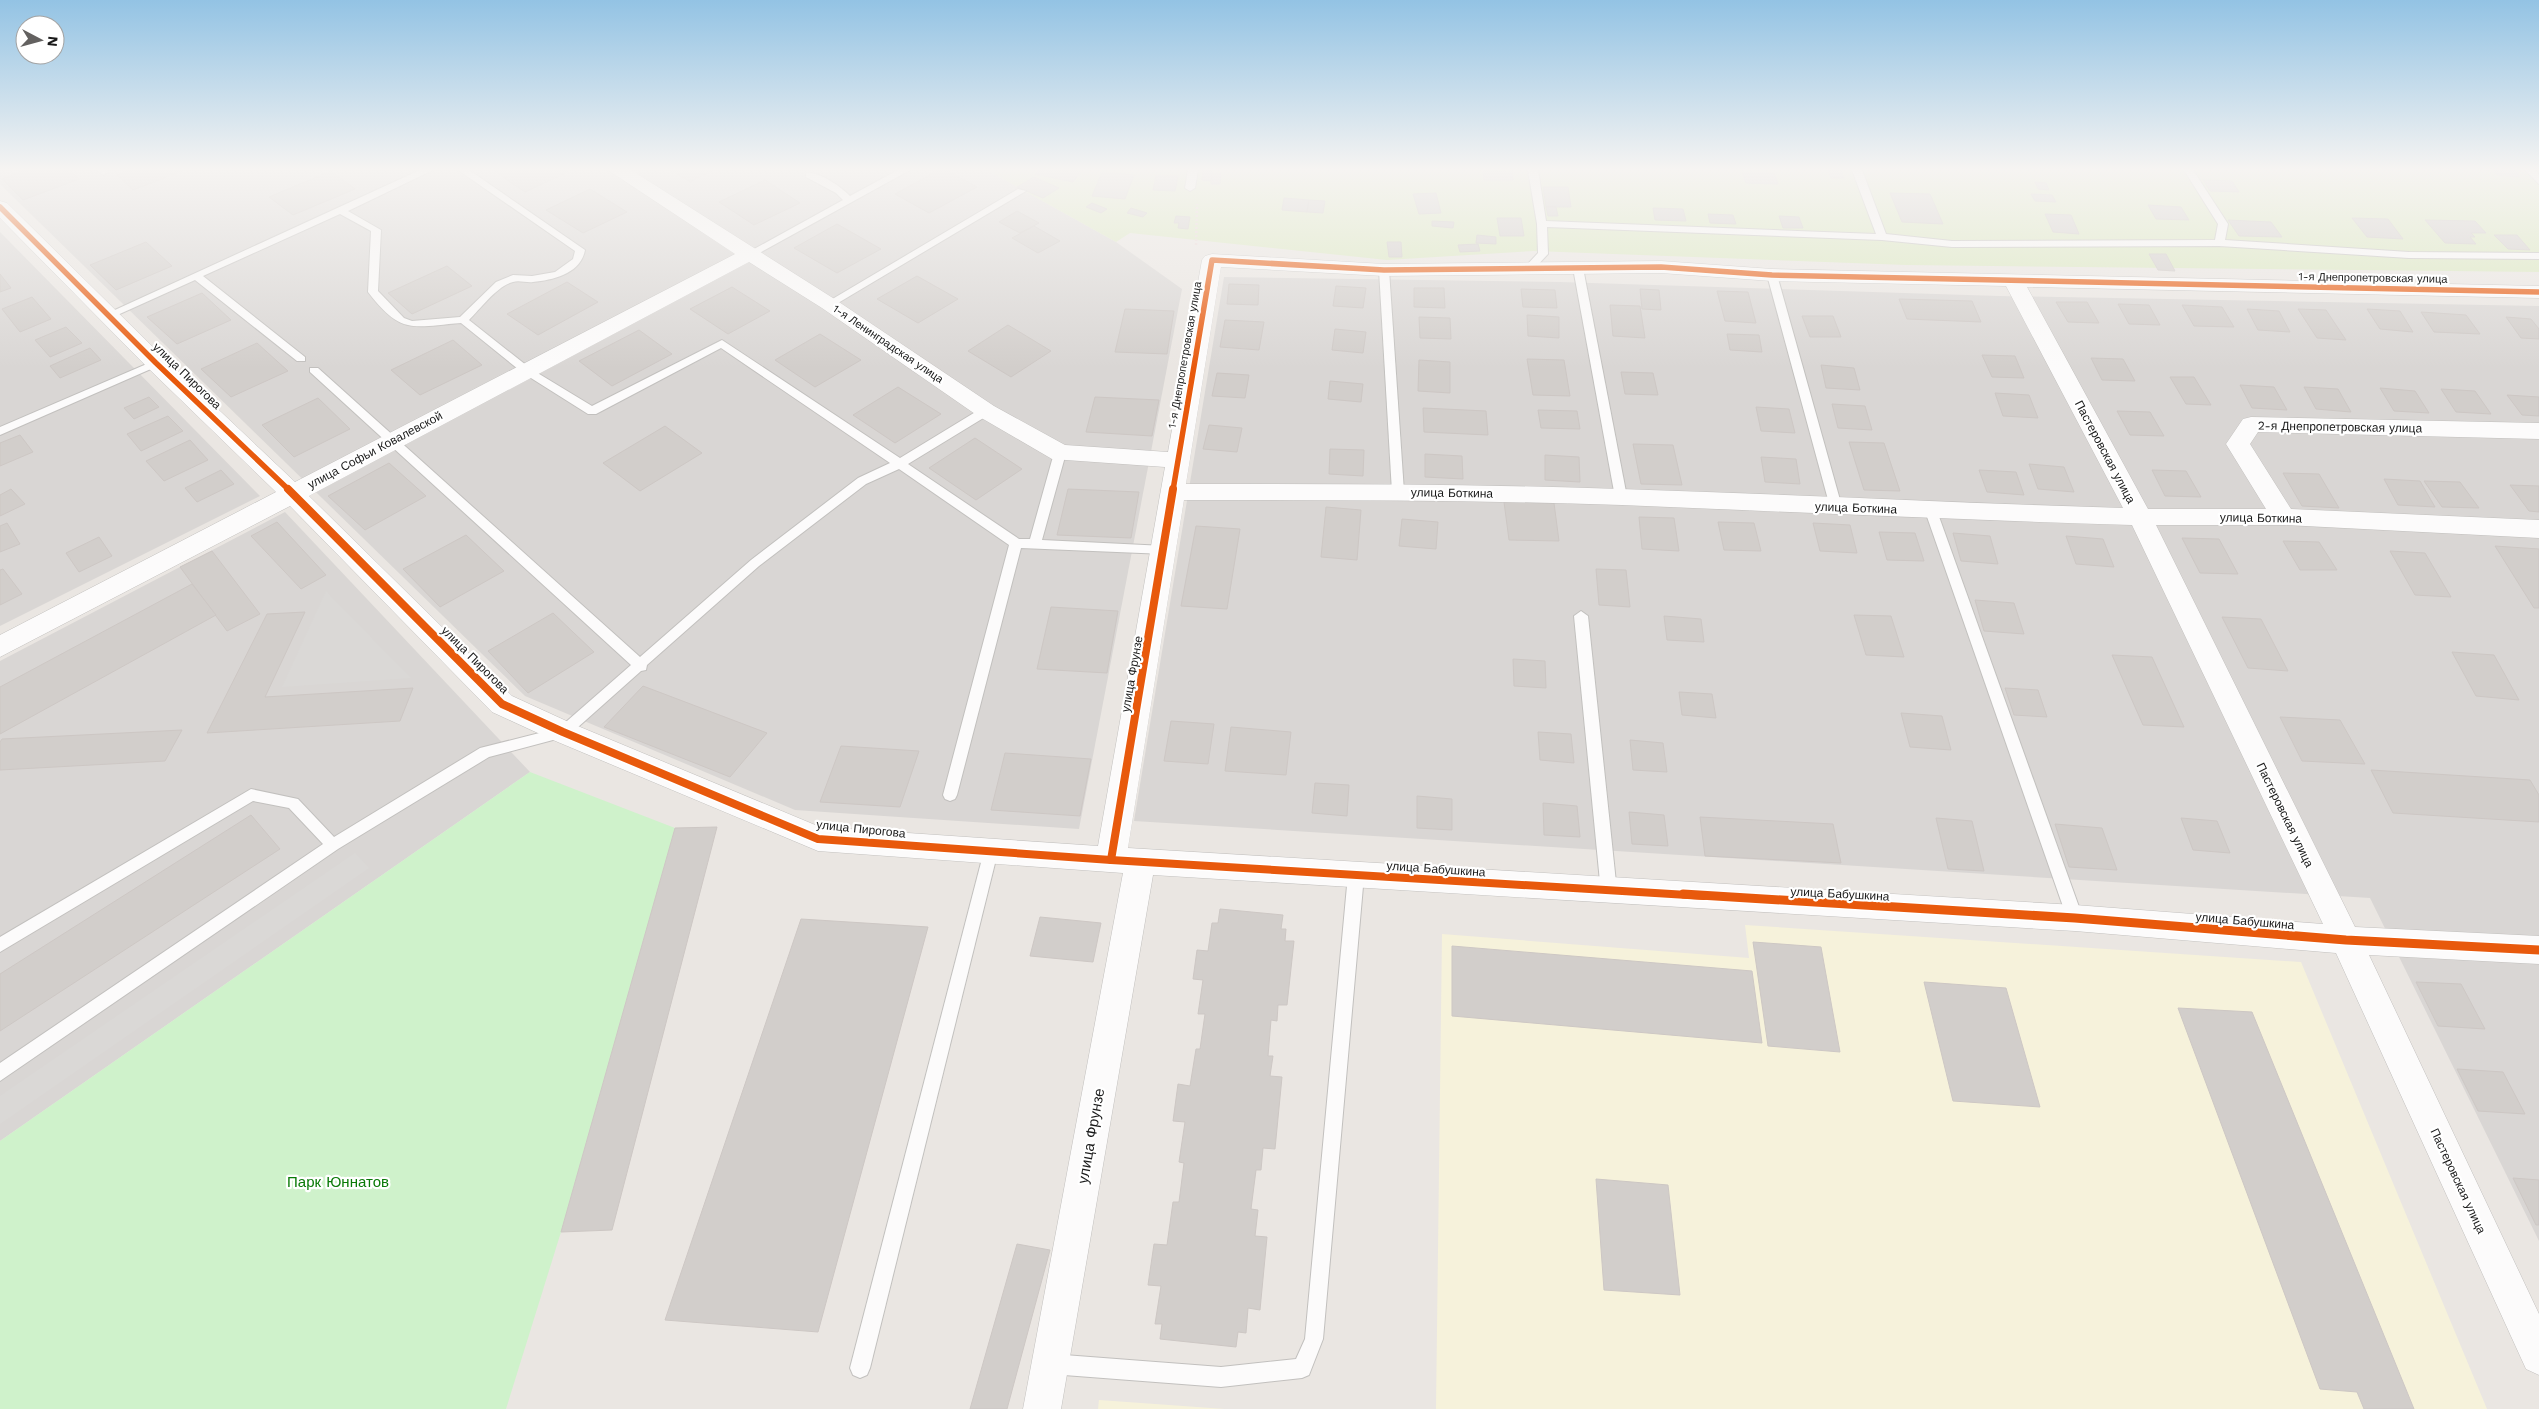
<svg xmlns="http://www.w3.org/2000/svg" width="2539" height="1409" viewBox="0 0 2539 1409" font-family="'Work Sans',sans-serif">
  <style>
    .residential { fill: #d9d6d4 }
    .education { fill: #f6f2db }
    .grass { fill: #dae8be }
    .park { fill: #cff2cb }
    .parking { fill: #dad8d6 }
    .building { fill: #d2cecb; stroke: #cdc7c4 }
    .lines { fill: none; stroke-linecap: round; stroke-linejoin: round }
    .lane-casing { stroke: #c2c0be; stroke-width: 2 }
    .street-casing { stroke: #c2c0be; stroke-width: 1 }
    .path { stroke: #ead7d6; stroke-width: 2.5; stroke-dasharray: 2 2; stroke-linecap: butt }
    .lane { fill: #fcfbfb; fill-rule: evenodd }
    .street { fill: #fcfbfb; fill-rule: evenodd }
    .cycleway-far2-casing { stroke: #fff; stroke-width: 8 }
    .cycleway-far1-casing { stroke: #fff; stroke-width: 11 }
    .cycleway-casing { stroke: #fff; stroke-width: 12 }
    .cycleway-far2 { stroke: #e8590c; stroke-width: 5.5 }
    .cycleway-far1 { stroke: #e8590c; stroke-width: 8 }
    .cycleway { stroke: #e8590c; stroke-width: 9 }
    .labels { text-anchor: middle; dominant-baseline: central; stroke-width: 4.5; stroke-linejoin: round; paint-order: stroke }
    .far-street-label { font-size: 11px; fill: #1a1a1a; stroke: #fff }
    .street-label { font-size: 12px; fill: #1a1a1a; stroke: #fff }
    .near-street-label { font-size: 15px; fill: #1a1a1a; stroke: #fff }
    .near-park-label { font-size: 15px; fill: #097a07; stroke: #fff }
  </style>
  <rect width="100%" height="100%" fill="#eae6e2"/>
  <g class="residential">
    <path d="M0,170H987L1116,242L1182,289L1079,829L795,810L525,696L0,184Z"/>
    <path d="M0,232L260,496L0,626Z"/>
    <path d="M1224,277L1560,282L1999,296L2539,306V1241L2370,898L1134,821Z"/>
    <path d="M285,512L530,772L0,1141V661Z"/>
  </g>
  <g class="education">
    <path d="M1745,925L2301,962L2487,1409H1436L1442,934L1749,958Z"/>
    <path d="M1099,1400L1225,1409H1098Z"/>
  </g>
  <path class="grass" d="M987,170H2539V272L1906,265L1534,251L1387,260L1130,233L1116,242Z"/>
  <path class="park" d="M530,772L675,828L561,1232L506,1409H0V1141Z"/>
  <g class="parking">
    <path d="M326,591L411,678L282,687Z"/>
    <path d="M355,853L369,868L0,1124V1096Z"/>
  </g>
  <g class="building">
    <path d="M25,170H70L79,179L23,200L2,179Z"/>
    <path d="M128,170H185L133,190L117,175Z"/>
    <path d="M493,170H565L568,172L525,192Z"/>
    <path d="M671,170H713L690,182Z"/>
    <path d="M939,170H946L977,187L929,213L895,194Z"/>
    <path d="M1038,170H1073L1081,172L1073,182L1035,174Z"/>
    <path d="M1828,170H1841L1844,178H1831Z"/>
    <path d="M2494,170H2515L2520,177L2497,175Z"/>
    <path d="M331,171L355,189L293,215L269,197Z"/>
    <path d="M1203,171H1213L1211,181L1202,180Z"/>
    <path d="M1483,171L1512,172L1513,180H1484Z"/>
    <path d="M1102,172L1134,175L1125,199L1092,196Z"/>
    <path d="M1742,172L1774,173L1778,184L1746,183Z"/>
    <path d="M1212,174H1221L1220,184H1211Z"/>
    <path d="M1156,175L1178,176L1175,191L1153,190Z"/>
    <path d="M1034,177L1059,188L1043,198L1017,187Z"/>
    <path d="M765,180L800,203L754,225L719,202Z"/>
    <path d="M2203,180L2232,181L2239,192L2210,191Z"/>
    <path d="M2035,182L2046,183L2049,190L2038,189Z"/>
    <path d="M1543,187H1568L1571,207H1546Z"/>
    <path d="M590,189L627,212L583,233L546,210Z"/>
    <path d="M1436,193L1441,213L1419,214L1413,194Z"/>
    <path d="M1890,193L1930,194L1943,224L1902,222Z"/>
    <path d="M2031,194L2052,195L2056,202L2035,201Z"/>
    <path d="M1284,198L1309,200L1307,212L1282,210Z"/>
    <path d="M1309,200L1325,201L1323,213L1307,212Z"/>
    <path d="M1092,203L1107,209L1101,213L1086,207Z"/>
    <path d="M2148,205L2181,207L2189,220L2156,219Z"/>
    <path d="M1546,207H1556L1558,216H1548Z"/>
    <path d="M1131,208L1147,213L1143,217L1127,213Z"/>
    <path d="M1653,208L1683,209L1686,221L1655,220Z"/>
    <path d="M1017,211L1039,223L1020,233L999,222Z"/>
    <path d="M1708,214L1733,215L1736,224L1710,223Z"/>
    <path d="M2045,214L2071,215L2079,234L2053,232Z"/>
    <path d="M1176,216L1190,217L1188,229L1178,228L1179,223H1174Z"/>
    <path d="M1779,216L1799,217L1803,228H1783Z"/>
    <path d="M1497,218H1521L1524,236H1500Z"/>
    <path d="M2352,218L2388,219L2403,239L2367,237Z"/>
    <path d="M2228,220L2271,222L2282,237L2239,236Z"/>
    <path d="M2425,220L2475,221L2486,233H2471L2475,237H2470L2476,244L2445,243Z"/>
    <path d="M1432,221L1454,222L1453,228L1432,226Z"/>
    <path d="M837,224L881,249L837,273L794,248Z"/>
    <path d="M1034,226L1060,241L1038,253L1012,238Z"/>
    <path d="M1477,235L1496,237V244L1476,243Z"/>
    <path d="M2494,235H2517L2530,250L2508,249Z"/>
    <path d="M146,242L172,266L116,290L90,265Z"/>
    <path d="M1387,242H1401L1402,257H1389Z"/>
    <path d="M1478,244L1480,251L1460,252L1458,245Z"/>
    <path d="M2149,254H2166L2175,271L2158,270Z"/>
    <path d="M447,266L472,286L412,314L388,293Z"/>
    <path d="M0,274L11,288L0,292Z"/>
    <path d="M917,276L958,299L918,323L877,299Z"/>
    <path d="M567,282L598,302L538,335L507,314Z"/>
    <path d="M1229,284L1259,285L1258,305L1227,304Z"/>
    <path d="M1336,286L1366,288L1363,308L1333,306Z"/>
    <path d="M732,287L770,311L728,334L690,309Z"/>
    <path d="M1414,288H1444L1445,308L1414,307Z"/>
    <path d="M1521,289L1555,290L1557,308L1523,307Z"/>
    <path d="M1640,289L1659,290L1661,310L1642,309Z"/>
    <path d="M1717,291L1748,292L1756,323L1725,321Z"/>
    <path d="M202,293L231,320L177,344L147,317Z"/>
    <path d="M32,297L51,319L20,332L2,309Z"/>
    <path d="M1899,299L1972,301L1981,322L1907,319Z"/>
    <path d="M2056,302H2087L2099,323L2068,322Z"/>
    <path d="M2118,304L2149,305L2160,325L2129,324Z"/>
    <path d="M1610,305L1640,306L1645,338L1613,336Z"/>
    <path d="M2182,305L2222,307L2234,327L2194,326Z"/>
    <path d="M1125,309L1174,311L1167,354L1115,352Z"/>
    <path d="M2247,309L2279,311L2290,332L2258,330Z"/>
    <path d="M2298,309L2326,310L2346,340L2317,338Z"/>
    <path d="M2367,309L2400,311L2413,332L2380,329Z"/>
    <path d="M2421,312L2466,315L2480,334L2434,332Z"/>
    <path d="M1527,315L1559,317V338L1528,336Z"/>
    <path d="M1802,316H1833L1841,337H1810Z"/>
    <path d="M1419,317L1450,318L1451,339L1420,338Z"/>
    <path d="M2506,317L2531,319L2539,329V339L2521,338Z"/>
    <path d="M1225,320L1264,322L1259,350L1220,347Z"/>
    <path d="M1008,325L1051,351L1011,377L968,351Z"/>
    <path d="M66,327L82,343L50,357L35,340Z"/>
    <path d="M1335,329L1366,332L1363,353L1332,350Z"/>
    <path d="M639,330L672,354L612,386L579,361Z"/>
    <path d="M820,334L861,360L815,387L775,360Z"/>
    <path d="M1727,334L1759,335L1762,352L1730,350Z"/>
    <path d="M453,340L482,365L420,395L391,370Z"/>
    <path d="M257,343L288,371L231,397L201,369Z"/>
    <path d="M90,348L101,360L60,378L50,366Z"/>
    <path d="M1982,355L2015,356L2024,378L1992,377Z"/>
    <path d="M2091,358L2123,359L2135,381L2102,380Z"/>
    <path d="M1527,359L1564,360L1570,396L1533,395Z"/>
    <path d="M1419,360L1450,362V393L1418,391Z"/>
    <path d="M1821,365L1854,368L1860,390L1826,388Z"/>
    <path d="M1621,372L1653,373L1658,395L1625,394Z"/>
    <path d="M1217,373L1249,375L1245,398L1212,396Z"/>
    <path d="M2170,377H2194L2211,405L2186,404Z"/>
    <path d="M1330,381L1363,384L1361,402L1328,399Z"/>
    <path d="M2240,385L2274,387L2287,410L2252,408Z"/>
    <path d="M898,387L941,414L895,443L853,415Z"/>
    <path d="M2304,387L2338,389L2351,412L2316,409Z"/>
    <path d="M2380,388L2415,391L2429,413L2394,411Z"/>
    <path d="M2441,389L2475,391L2491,414L2456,412Z"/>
    <path d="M1995,393L2029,395L2038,418L2003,416Z"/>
    <path d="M2507,395L2539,397V416L2522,415Z"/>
    <path d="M149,397L159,407L134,419L124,408Z"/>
    <path d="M1095,397L1159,400L1152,436L1086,432Z"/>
    <path d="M318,398L350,429L294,457L262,425Z"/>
    <path d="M1832,404L1865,406L1872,430L1838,428Z"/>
    <path d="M1756,407L1789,409L1795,433L1761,431Z"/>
    <path d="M1423,408L1486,411L1488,435L1424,432Z"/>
    <path d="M1538,410L1577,411L1580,429L1541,428Z"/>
    <path d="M2117,411L2150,412L2164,436L2130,435Z"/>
    <path d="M168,416L183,431L141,451L127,434Z"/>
    <path d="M1209,425L1242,428L1237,452L1203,449Z"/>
    <path d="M665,426L702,453L640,491L603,463Z"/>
    <path d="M20,435L33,452L0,466V443Z"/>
    <path d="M975,438L1022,469L976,500L929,468Z"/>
    <path d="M190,440L208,460L164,481L146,461Z"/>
    <path d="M1849,442L1884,443L1900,491L1864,490Z"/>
    <path d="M1633,444L1673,445L1682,485L1641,484Z"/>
    <path d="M1330,449L1364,450L1363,476L1329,474Z"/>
    <path d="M1425,454L1462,456L1463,479L1425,477Z"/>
    <path d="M1545,455L1579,457L1580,482L1545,480Z"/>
    <path d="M1761,457L1796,459L1800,484L1765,482Z"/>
    <path d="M389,463L426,496L365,530L328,496Z"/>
    <path d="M2029,464L2064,467L2074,492L2038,489Z"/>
    <path d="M221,470L234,484L197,502L185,488Z"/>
    <path d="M1979,470L2016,472L2024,495L1987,492Z"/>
    <path d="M2152,470L2186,471L2201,497L2165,496Z"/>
    <path d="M2283,473L2319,474L2339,508L2302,506Z"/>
    <path d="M2384,479L2420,481L2435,507L2398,505Z"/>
    <path d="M2424,481L2460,482L2479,508L2442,507Z"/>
    <path d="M2510,485L2539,486V512L2529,511Z"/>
    <path d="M11,489L25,504L0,516V495Z"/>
    <path d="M1068,489L1139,492L1131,538L1057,535Z"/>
    <path d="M1504,502L1554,503L1559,541L1509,540Z"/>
    <path d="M1326,507L1361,510L1357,560L1321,557Z"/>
    <path d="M1639,517L1674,518L1679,551L1642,549Z"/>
    <path d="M1402,519L1438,522L1436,549L1399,546Z"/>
    <path d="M277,522L326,575L301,589L251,536Z"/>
    <path d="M1718,522L1754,523L1761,551L1724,550Z"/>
    <path d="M7,523L20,544L0,552V526Z"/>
    <path d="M1813,523L1850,525L1857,553L1820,551Z"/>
    <path d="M1196,526L1240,529L1227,609L1181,606Z"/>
    <path d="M1879,532L1915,533L1924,561L1887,560Z"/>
    <path d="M1953,533L1990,536L1998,564L1961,561Z"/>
    <path d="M466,535L504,571L440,607L403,569Z"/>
    <path d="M2066,536L2103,539L2114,567L2076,564Z"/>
    <path d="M99,537L112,556L79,572L66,553Z"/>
    <path d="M2182,538L2219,539L2238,574L2200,573Z"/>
    <path d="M2283,541L2319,542L2337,570H2300Z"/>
    <path d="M2495,546L2539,549V608H2534Z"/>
    <path d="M212,551L260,614L227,631L180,567Z"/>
    <path d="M2390,551L2425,553L2451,597L2415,595Z"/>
    <path d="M3,569L22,594L0,605V570Z"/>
    <path d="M1596,569L1626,570L1630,607L1599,605Z"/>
    <path d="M192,584L216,615L0,734V687Z"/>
    <path d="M1975,600L2014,603L2024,634L1984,631Z"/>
    <path d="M1051,607L1118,611L1107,673L1037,669Z"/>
    <path d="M305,612L265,697L413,688L400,721L207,733L267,614Z"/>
    <path d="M553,613L594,652L528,693L488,651Z"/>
    <path d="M1854,615L1891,616L1904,657L1866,655Z"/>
    <path d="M1664,616L1701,619L1704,642L1667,640Z"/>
    <path d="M2222,617L2261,619L2288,671L2248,668Z"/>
    <path d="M2452,652L2494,655L2519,700L2476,696Z"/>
    <path d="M2112,655L2152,657L2184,727L2143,725Z"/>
    <path d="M1513,659L1545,661L1546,688L1514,686Z"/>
    <path d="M643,686L767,733L730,777L604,727Z"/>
    <path d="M2005,688L2038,690L2047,717L2014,715Z"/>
    <path d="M1679,692L1712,694L1716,718L1682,715Z"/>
    <path d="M1901,713L1942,716L1951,750L1910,747Z"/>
    <path d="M2280,717L2340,720L2365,764L2302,761Z"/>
    <path d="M1171,721L1214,724L1208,764L1164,761Z"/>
    <path d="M1231,727L1291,732L1286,775L1225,771Z"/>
    <path d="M182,730L165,761L0,770V742L2,739Z"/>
    <path d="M1538,732L1571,734L1574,763L1540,760Z"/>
    <path d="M1630,740L1663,743L1667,772L1633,770Z"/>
    <path d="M841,746L919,751L900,807L820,802Z"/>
    <path d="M1005,753L1091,759L1080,816L991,810Z"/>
    <path d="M2371,770L2530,780L2539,795V822L2393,813Z"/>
    <path d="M1315,783L1349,785L1347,816L1312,813Z"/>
    <path d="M1417,796L1452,799V830L1417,828Z"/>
    <path d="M1543,803L1577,806L1580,837L1544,835Z"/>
    <path d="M1629,812L1664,815L1668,846L1632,844Z"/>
    <path d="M251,815L280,849L0,1031V974Z"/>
    <path d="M1700,817L1833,824L1841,863L1705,856Z"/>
    <path d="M1936,818L1972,821L1984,871L1948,869Z"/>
    <path d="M2181,818L2217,821L2230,853L2193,850Z"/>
    <path d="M2055,824L2102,828L2117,870L2069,867Z"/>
    <path d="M717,827L612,1230L561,1232L675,828Z"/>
    <path d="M1220,909L1283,915L1281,929H1286L1285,941H1294L1287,1005H1278L1277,1021L1271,1020L1268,1056H1273L1270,1076L1282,1077L1275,1149L1263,1148L1261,1170H1256L1251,1209L1258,1210L1255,1236L1267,1237L1260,1310L1248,1308L1246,1333L1238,1332L1236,1347L1160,1339L1162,1324H1155L1161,1286L1148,1285L1154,1244L1167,1245L1173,1202H1179L1184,1163L1179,1162L1185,1122L1173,1121L1178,1084L1190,1086L1196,1049H1200L1205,1014H1198L1203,980L1193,979L1197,950L1208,951L1212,923H1218Z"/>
    <path d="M1040,917L1101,923L1093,962L1030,956Z"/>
    <path d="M801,919L928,927L818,1332L665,1320Z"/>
    <path d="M1753,942L1821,947L1840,1052L1768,1046Z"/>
    <path d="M1452,946L1752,971L1762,1043L1452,1016Z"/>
    <path d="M1924,982L2006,988L2040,1107L1953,1101Z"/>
    <path d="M2416,982L2461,984L2485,1029L2438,1026Z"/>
    <path d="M2178,1008L2252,1012L2414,1409H2364L2357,1392L2320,1389Z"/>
    <path d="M2457,1069L2503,1072L2525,1114L2478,1111Z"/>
    <path d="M2513,1178L2539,1180V1225H2536Z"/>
    <path d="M1596,1179L1668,1185L1680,1295L1604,1290Z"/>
    <path d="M1017,1244L1050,1250L1007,1409H970Z"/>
  </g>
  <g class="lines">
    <defs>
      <g id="lane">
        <path d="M97,170H107L108,172L103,175Z"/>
        <path d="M420,170H433L348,211L381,230L378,291L404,318L412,321L460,317L496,282L513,275L532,276L555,272L573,259L575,251L458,170H469L585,250C581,273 554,280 533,282C527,283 519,280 513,282C497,286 481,308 469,320L531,369L592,406L722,340L900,458L982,408H990V414L908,464L1019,539H1030L1054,453L1060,449L1066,453L1042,540L1165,546L1171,550L1165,554L1021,548L957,795L955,799L950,801L945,799L943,795L1009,545L899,469L866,484L759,566L647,665L646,670L641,671L568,736L489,757L338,849L0,1081V1063L323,844L289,808L253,801L0,952V937L251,789L298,799L334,837L480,748L559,728L631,665L310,372V368H318L640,657L751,560L858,478L890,463L721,348L596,414H588L523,373L461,323C411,327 401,335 368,292L371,231L340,214L203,276L305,357V361H297L195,280L113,317L109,318L104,315Z"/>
        <path d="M898,170H910L754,256L750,257L745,254L843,200L836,193L806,177V173C819,171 841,187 850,196Z"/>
        <path d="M1188,170H1198L1195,188L1190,191L1185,188Z"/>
        <path d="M1528,170H1538L1546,221L1876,234L1852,170H1862L1886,234L1952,241L2215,240L2218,224L2184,170H2193L2228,224L2225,240L2409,252L2539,253V259L2409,258L2219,246L1952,247L1882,240L1547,227L1548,254L1533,270L1529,271L1524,268L1538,253L1537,224Z"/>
        <path d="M2525,170H2535L2539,175V184Z"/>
        <path d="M1018,189L1026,191L833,306L829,307L824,304Z"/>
        <path d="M1578,265L1583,268L1627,497L1621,501L1615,497L1573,268Z"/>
        <path d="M1384,267L1389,270L1404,492L1398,496L1392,492L1379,270Z"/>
        <path d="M1772,272L1777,275L1842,507L1836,511L1830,507L1767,275Z"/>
        <path d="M156,360L160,361V365L0,435V427Z"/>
        <path d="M1931,507L1937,511L2083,918L2080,923L2075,925L2070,923L2067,918L1925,511Z"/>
        <path d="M1581,611L1588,616L1617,892L1614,897L1609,899L1604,897L1601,892L1574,616Z"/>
        <path d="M991,845L996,847L998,851L870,1368L867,1375L860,1378L853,1375L850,1368L984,851L986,847Z"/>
        <path d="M1356,869L1361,870L1364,875L1323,1339L1309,1375L1302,1378L1221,1387L1051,1374L1044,1371L1041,1364L1044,1357L1051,1354L1221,1367L1296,1359L1305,1339L1348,875L1351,870Z"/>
      </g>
      <path id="street" d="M608,170H631L836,300L994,406L1065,445L1168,452L1202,260L1205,256L1212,254L1384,264L1661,261L1772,269L2539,286V298L2027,287L2148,509H2266L2226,444L2243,419L2251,417L2539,423V439L2258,432L2250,444L2291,509L2539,520V538L2284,525H2156L2355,927L2539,936V964L2369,955L2539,1314V1375L2526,1369L2336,953L2075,931L1153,875L1061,1409H1023L1123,873L818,851L553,740L492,712L290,506L0,657V635L276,492L148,368L0,218V201L7,203L164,358L295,482L735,254ZM749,262L822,308L978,416L1052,459L1165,467L1098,846L820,827L573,724L512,696L309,496ZM1221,267L1384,276L1661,273L1772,281L2006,286L2123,508C1955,503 1787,494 1620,489C1475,484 1331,484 1186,484ZM1184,500C1330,500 1476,500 1622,505C1792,512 1962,520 2132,525L2323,924L2075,905L1128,848Z"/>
    </defs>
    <use href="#lane" class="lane-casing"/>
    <use href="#street" class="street-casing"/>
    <path class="path" d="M1196,245L1197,204"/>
    <use href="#lane" class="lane"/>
    <use href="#street" class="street"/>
    <defs>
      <g id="cycleway-far2">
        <path d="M0,207L156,363L289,490"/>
        <path d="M1173,490L1212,260L1384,270L1661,267L1772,275L2539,292"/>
      </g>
      <g id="cycleway-far1">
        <path d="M288,489L502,704L563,732L818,839L1111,860L1704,896"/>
        <path d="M1111,860L1173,489"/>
      </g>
      <path id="cycleway" d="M1683,894L2075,918L2346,940L2539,950"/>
    </defs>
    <use href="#cycleway-far2" class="cycleway-far2-casing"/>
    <use href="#cycleway-far1" class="cycleway-far1-casing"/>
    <use href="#cycleway" class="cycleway-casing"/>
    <use href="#cycleway-far2" class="cycleway-far2"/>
    <use href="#cycleway-far1" class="cycleway-far1"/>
    <use href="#cycleway" class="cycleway"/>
  </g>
  <linearGradient id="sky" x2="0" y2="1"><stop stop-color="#93c3e4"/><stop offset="0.46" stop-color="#f6f4f2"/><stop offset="1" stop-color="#f6f4f2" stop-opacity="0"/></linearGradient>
  <rect width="2539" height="368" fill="url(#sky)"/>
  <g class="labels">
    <g class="far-street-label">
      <text transform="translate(2373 278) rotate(1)">1-я Днепропетровская улица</text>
      <text transform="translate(888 344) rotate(34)">1-я Ленинградская улица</text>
      <text transform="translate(1185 355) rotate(-80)">1-я Днепропетровская улица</text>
    </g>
    <g class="street-label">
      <text transform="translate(187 376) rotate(44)">улица Пирогова</text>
      <text transform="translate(2340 427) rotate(1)">2-я Днепропетровская улица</text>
      <text transform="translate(375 450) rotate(-28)">улица Софьи Ковалевской</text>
      <text transform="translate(2105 452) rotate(62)">Пастеровская улица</text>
      <text transform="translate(1452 493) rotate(1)">улица Боткина</text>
      <text transform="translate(1856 508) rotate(2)">улица Боткина</text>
      <text transform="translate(2261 518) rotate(1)">улица Боткина</text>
      <text transform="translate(475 660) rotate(45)">улица Пирогова</text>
      <text transform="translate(1132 674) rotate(-80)">улица Фрунзе</text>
      <text transform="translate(2285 815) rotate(64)">Пастеровская улица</text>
      <text transform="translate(861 829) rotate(6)">улица Пирогова</text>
      <text transform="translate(1436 869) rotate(4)">улица Бабушкина</text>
      <text transform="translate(1840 894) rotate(3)">улица Бабушкина</text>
      <text transform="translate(2245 921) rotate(5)">улица Бабушкина</text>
      <text transform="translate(2458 1181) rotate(65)">Пастеровская улица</text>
    </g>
    <g class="near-street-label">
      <text transform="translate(1091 1136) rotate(-80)">улица Фрунзе</text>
    </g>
    <g class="near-park-label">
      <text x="338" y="1182">Парк Юннатов</text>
    </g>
  </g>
  <g transform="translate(40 40) rotate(96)"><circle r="24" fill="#ffffff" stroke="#a3a3a3"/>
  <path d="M0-4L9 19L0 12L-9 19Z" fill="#636160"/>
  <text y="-8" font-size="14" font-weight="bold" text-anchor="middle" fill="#1a1a1a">N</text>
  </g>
</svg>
